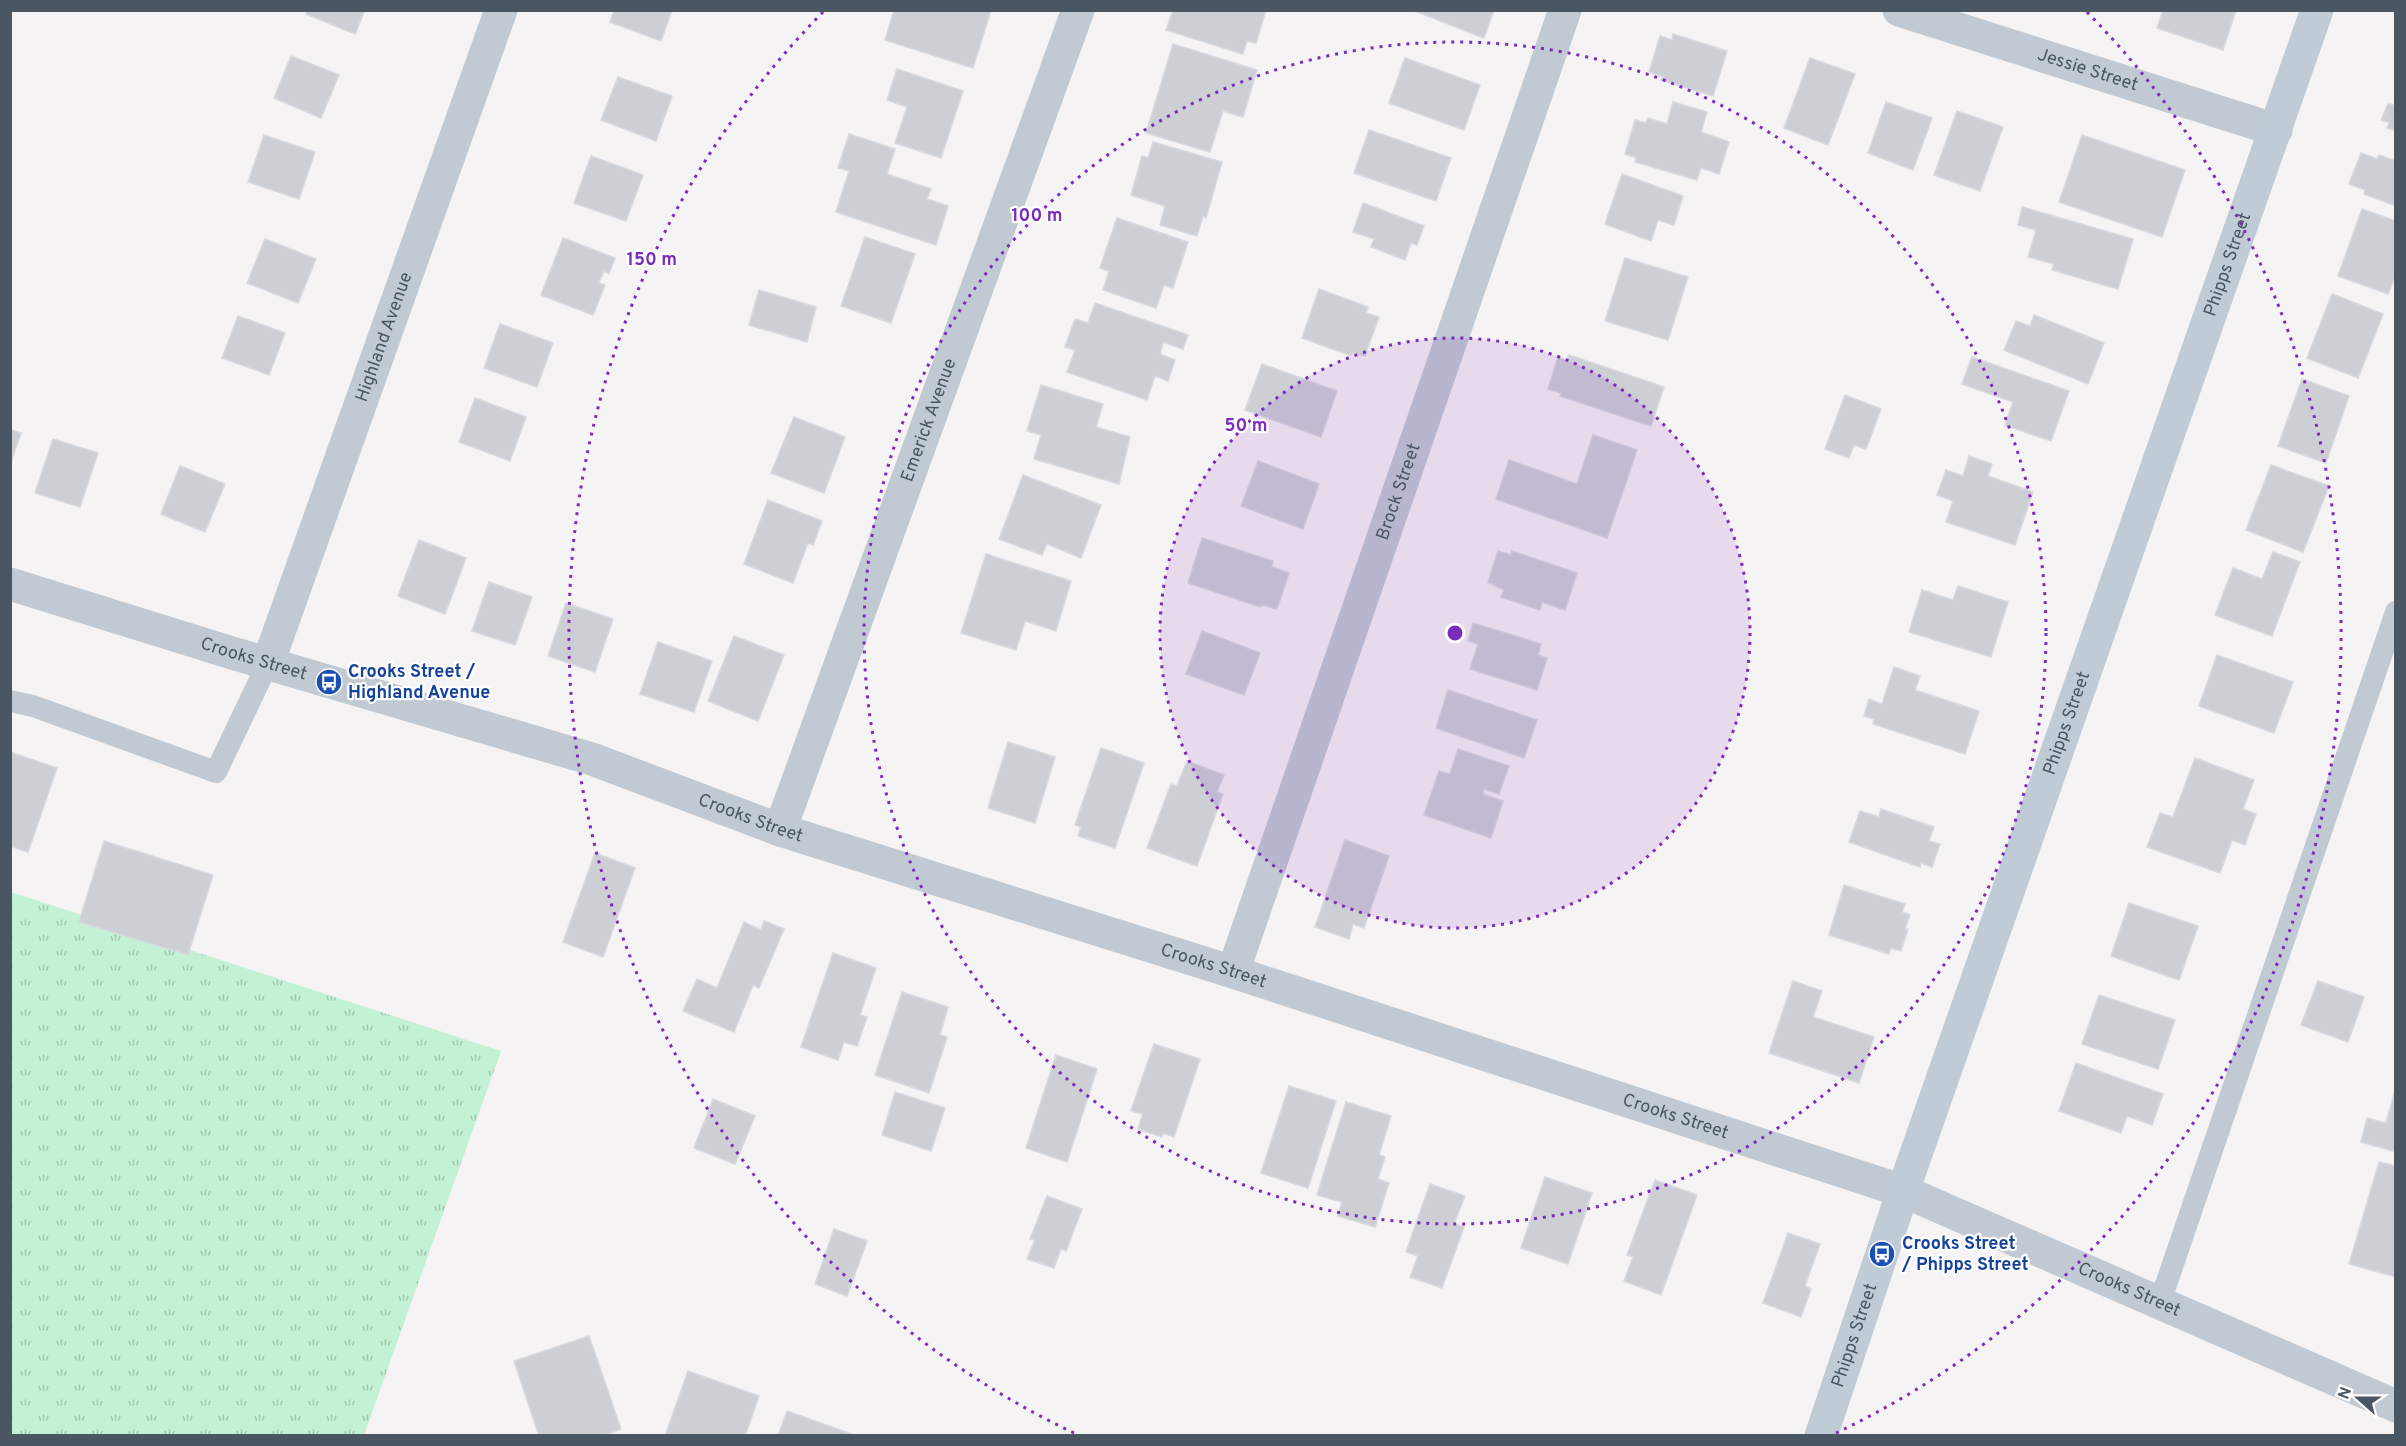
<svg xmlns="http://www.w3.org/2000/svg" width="2406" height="1446" viewBox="0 0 2406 1446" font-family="Overpass,sans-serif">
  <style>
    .grass { fill: url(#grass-tufts) }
    .building { fill: #cdcfd5; stroke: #d7d9de; stroke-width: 1.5 }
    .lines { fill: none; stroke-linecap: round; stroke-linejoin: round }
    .lane { stroke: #c1cad2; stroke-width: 22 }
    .street { stroke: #c1cad2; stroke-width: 33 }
    .secondary { stroke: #c1cbd6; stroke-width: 33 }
    .ring { fill: none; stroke: #7b2cbf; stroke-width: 3; stroke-dasharray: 3 6 }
    .labels { text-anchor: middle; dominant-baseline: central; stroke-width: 4.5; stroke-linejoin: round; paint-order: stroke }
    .street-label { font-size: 18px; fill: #4a5661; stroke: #fff }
    .transit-label { font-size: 18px; font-weight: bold; fill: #164399; stroke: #fff; text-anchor: start }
    .centre { fill: #7b2cbf; stroke: #fff; stroke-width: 3 }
    .ring-label { font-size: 18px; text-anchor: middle; font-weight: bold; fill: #7b2cbf; stroke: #fff; stroke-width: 4.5; stroke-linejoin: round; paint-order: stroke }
  </style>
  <defs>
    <pattern id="grass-tufts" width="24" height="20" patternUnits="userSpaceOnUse" patternTransform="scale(1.5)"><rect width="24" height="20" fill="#c3f1d5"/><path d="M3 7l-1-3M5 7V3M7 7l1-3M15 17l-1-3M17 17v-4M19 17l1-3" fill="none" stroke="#a0c6b0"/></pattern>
  </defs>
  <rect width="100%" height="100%" fill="#f5f3f3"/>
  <path class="grass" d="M11,892L501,1051L364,1435L11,1436Z"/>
  <g class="building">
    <path d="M307,10H365L355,34L306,14Z"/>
    <path d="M614,10H672L661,41L610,22Z"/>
    <path d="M894,10H991L973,68L885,40Z"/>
    <path d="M1173,10H1266L1256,43L1247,41L1243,54L1166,30Z"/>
    <path d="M1412,10H1494L1484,38Z"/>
    <path d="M2163,10H2236L2223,50L2157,28Z"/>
    <path d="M1673,34L1727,51L1713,96L1661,80L1663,77L1649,72L1660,36L1672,40Z"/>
    <path d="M1173,44L1257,70L1243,117L1223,111L1210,152L1146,133Z"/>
    <path d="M291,56L339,75L321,118L274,98Z"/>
    <path d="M1405,58L1480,85L1464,130L1389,103Z"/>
    <path d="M1810,58L1855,74L1828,145L1784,128Z"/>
    <path d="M897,69L963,91L941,158L895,143L907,107L887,100Z"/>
    <path d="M618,77L672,96L656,141L601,120Z"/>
    <path d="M1673,102L1707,112L1701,132L1729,142L1719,174L1701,168L1697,180L1635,162L1636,158L1625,154L1635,120L1646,123L1648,118L1667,124Z"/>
    <path d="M1886,102L1932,118L1913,170L1868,153Z"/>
    <path d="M2388,104L2396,105V131L2387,128L2389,123L2381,120Z"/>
    <path d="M1957,111L2003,127L1980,191L1934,175Z"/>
    <path d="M1369,130L1451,158L1436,201L1354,173Z"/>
    <path d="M849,134L895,149L887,174L931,189L927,199L948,206L936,245L836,212L849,171L838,168Z"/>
    <path d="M264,135L315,152L299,199L248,182Z"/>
    <path d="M2082,135L2185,170L2162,237L2059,202Z"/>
    <path d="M1153,142L1222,162L1206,218L1203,216L1197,236L1160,225L1165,206L1131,195L1142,156L1148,158Z"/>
    <path d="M2361,153L2377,159L2379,155L2396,161V206L2364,194L2365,190L2349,184Z"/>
    <path d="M591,156L643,175L626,221L574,203Z"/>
    <path d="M1622,174L1683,196L1674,225L1658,220L1651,241L1605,224Z"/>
    <path d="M1363,203L1424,226L1417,245L1411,243L1405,260L1371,247L1374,239L1353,232Z"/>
    <path d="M2022,207L2133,239L2118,289L2052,270L2054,264L2028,257L2036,230L2018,225Z"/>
    <path d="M2362,209L2396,221V274L2388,294L2338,276Z"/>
    <path d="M1117,218L1188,242L1173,288L1164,285L1156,308L1103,290L1109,271L1100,268Z"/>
    <path d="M865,237L915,254L891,323L841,306Z"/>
    <path d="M563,238L615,258L609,274L604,271L599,283L605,285L593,315L541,295Z"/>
    <path d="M265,239L316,259L298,303L247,283Z"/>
    <path d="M1625,258L1688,277L1668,340L1605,321Z"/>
    <path d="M1319,289L1368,307L1366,313L1379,317L1365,356L1353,353L1352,356L1302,338Z"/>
    <path d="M759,290L816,307L807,342L749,325Z"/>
    <path d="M2332,294L2383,314L2358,378L2307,358Z"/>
    <path d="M1095,303L1188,335L1183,349L1163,342L1160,354L1175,360L1168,381L1155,376L1147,400L1067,372L1075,350L1065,347L1075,319L1088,323Z"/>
    <path d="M2034,315L2104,343L2088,384L2004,350L2016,321L2030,326Z"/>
    <path d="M238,316L285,333L269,375L222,358Z"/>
    <path d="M500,324L553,343L537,387L484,368Z"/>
    <path d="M1569,355L1664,387L1651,426L1560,396L1561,393L1548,389L1558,357L1567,360Z"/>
    <path d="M1972,357L2069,391L2051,441L2005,425L2013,402L1962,384Z"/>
    <path d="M1262,364L1337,391L1321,437L1245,410Z"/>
    <path d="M2302,379L2349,396L2326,463L2278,446Z"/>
    <path d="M1041,385L1103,404L1096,427L1130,437L1119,484L1034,459L1041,435L1027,431Z"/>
    <path d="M1845,395L1881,409L1866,449L1854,445L1849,458L1825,449Z"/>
    <path d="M475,398L526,417L510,461L459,442Z"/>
    <path d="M794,417L845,437L824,493L771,473Z"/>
    <path d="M10,429L21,433L10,465Z"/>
    <path d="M1593,435L1637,450L1607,538L1496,499L1509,460L1577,484Z"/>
    <path d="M53,439L98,453L80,507L35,493Z"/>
    <path d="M1969,456L1992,464L1988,476L2033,492L2015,545L1946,522L1953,501L1937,495L1946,470L1963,476Z"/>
    <path d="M1258,461L1319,484L1303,529L1241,506Z"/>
    <path d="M2271,465L2329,486L2303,552L2246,530Z"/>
    <path d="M180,466L225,484L205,532L161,514Z"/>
    <path d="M1023,475L1101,505L1081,558L1047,544L1042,555L999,539Z"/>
    <path d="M768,500L822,521L813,545L808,543L793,583L744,564Z"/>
    <path d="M1202,538L1273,561L1272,567L1289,573L1277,609L1262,605L1261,607L1188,583Z"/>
    <path d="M419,540L466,558L445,614L398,596Z"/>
    <path d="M1498,551L1511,555L1512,551L1577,573L1565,610L1542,602L1540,610L1501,597L1504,590L1488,582Z"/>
    <path d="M2273,552L2300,562L2272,636L2215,615L2233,568L2262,579Z"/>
    <path d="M986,554L1071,581L1056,631L1025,621L1016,650L961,633Z"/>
    <path d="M489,582L532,597L515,645L472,631Z"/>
    <path d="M1958,586L2008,602L1991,657L1909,632L1922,590L1953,600Z"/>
    <path d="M566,603L613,619L595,672L548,656Z"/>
    <path d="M1473,623L1541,644L1538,655L1547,658L1537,690L1470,669L1478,644L1468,641Z"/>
    <path d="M1202,631L1260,653L1244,695L1186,674Z"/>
    <path d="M734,636L784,655L758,721L708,701Z"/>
    <path d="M658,642L712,661L694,712L640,694Z"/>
    <path d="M2217,655L2293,682L2274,733L2199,706Z"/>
    <path d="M1894,667L1920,676L1915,690L1979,711L1965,754L1873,724L1874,719L1864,716L1869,699L1882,704Z"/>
    <path d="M1448,690L1537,720L1524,758L1436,728Z"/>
    <path d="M1008,742L1055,757L1035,823L988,808Z"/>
    <path d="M1101,748L1144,763L1115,848L1078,836L1081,827L1075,825Z"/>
    <path d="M1458,749L1509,766L1499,794L1484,789L1483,794L1503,801L1491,838L1424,815L1439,771L1450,774Z"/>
    <path d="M10,752L57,768L28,852L10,846Z"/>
    <path d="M2195,758L2254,780L2243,809L2256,814L2245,845L2232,840L2220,873L2147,847L2160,813L2173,817Z"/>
    <path d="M1187,761L1224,775L1217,792L1223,794L1197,866L1147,848L1171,784L1177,786Z"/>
    <path d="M1881,809L1934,827L1929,841L1940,844L1932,867L1921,863L1920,867L1849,842L1860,811L1879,817Z"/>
    <path d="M1345,840L1389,856L1364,928L1353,924L1349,939L1315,927Z"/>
    <path d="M104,841L213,875L188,955L79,922Z"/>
    <path d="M595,853L635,868L603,957L563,942Z"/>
    <path d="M1844,885L1905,904L1902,912L1910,915L1905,929H1908L1901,951L1891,948L1889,954L1829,935Z"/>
    <path d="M2129,903L2198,926L2179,980L2111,956Z"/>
    <path d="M764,921L784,929L759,988L753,985L734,1032L683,1011L697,979L717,988L744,922L761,930Z"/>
    <path d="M833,953L876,968L860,1015L867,1017L857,1046L844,1042L838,1060L801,1047Z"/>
    <path d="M1793,981L1822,991L1813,1017L1874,1037L1859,1083L1769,1053Z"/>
    <path d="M2318,981L2364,997L2348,1042L2301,1025Z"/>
    <path d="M902,992L948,1007L940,1035L947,1037L929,1093L875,1075Z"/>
    <path d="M2099,995L2175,1020L2158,1069L2082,1044Z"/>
    <path d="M1154,1044L1200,1059L1174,1137L1163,1133L1162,1137L1138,1129L1143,1114L1131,1111Z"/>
    <path d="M1056,1055L1097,1069L1067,1162L1026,1148Z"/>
    <path d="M2076,1063L2163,1094L2152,1125L2127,1116L2121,1133L2059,1111Z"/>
    <path d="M1289,1086L1336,1101L1308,1188L1261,1173Z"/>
    <path d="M2396,1087V1152L2361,1142L2367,1118L2386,1123Z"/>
    <path d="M895,1092L945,1108L931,1151L882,1135Z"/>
    <path d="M713,1099L755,1116L735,1164L694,1148Z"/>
    <path d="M1346,1102L1391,1116L1379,1155L1385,1157L1378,1179L1389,1183L1375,1227L1338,1216L1342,1202L1317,1195Z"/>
    <path d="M2379,1162L2396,1166V1277L2349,1264Z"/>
    <path d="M1545,1177L1592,1193L1568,1264L1521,1248Z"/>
    <path d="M1655,1180L1697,1195L1661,1295L1624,1281L1633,1257L1627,1255Z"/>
    <path d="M1430,1184L1465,1196L1454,1224L1464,1227L1442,1288L1410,1277L1418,1256L1406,1252Z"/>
    <path d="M1047,1196L1082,1209L1066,1251L1061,1249L1054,1268L1027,1259L1035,1240L1030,1239Z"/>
    <path d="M834,1229L867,1241L847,1296L815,1284Z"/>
    <path d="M1788,1233L1820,1244L1805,1286L1811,1289L1801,1317L1763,1303Z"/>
    <path d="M589,1336L621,1429L602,1436H539L514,1361Z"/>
    <path d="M688,1371L759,1396L745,1436H665Z"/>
    <path d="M787,1411L857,1436H778Z"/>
  </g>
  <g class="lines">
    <g class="lane">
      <path d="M10,701L33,706L216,772L268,663"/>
      <path d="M2160,1302L2396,612"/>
    </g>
    <g class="street">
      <path id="s1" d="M1899,10L2276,130"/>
      <path id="s2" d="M10,584L232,653L592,759L780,830L1233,972L1903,1191L2396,1406"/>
      <path id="s3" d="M268,663L501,10"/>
      <path id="s4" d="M780,830L1078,10"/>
      <path id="s5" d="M1233,972L1565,10"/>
    </g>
    <path class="secondary" id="s6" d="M1821,1436L1903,1191L2317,10"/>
  </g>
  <circle cx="1455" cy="633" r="295" fill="#7b2cbf" fill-opacity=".12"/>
  <g class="ring">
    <circle cx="1455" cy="633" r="295"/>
    <circle cx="1455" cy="633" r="591"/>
    <path d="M1074 1433A886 886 0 0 1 823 12M2087 12A886 886 0 0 1 1836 1433"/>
  </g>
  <defs>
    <symbol id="bus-disc" viewBox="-11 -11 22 22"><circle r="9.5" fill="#1a4fb4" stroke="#fff"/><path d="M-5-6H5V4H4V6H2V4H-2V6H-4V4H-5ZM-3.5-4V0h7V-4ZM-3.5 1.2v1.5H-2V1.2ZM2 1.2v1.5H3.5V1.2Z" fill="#fff"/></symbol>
  </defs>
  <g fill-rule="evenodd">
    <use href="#bus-disc" x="314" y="667" width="30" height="30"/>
    <use href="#bus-disc" x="1867" y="1239" width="30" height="30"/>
  </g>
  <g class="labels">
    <g class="street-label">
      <text stroke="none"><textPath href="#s1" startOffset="198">Jessie Street</textPath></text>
      <text stroke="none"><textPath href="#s6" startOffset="1240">Phipps Street</textPath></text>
      <text stroke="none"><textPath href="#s3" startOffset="346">Highland Avenue</textPath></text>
      <text stroke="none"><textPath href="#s4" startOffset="436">Emerick Avenue</textPath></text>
      <text stroke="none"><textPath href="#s5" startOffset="508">Brock Street</textPath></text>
      <text stroke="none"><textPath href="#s2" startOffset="255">Crooks Street</textPath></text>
      <text stroke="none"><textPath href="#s6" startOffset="754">Phipps Street</textPath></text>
      <text stroke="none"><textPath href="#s2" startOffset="777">Crooks Street</textPath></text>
      <text stroke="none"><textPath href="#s2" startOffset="1263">Crooks Street</textPath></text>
      <text stroke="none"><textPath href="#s2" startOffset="1749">Crooks Street</textPath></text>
      <text stroke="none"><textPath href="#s2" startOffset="2235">Crooks Street</textPath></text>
      <text stroke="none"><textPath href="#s6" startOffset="106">Phipps Street</textPath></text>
    </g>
    <g class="transit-label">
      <text x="348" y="672">Crooks Street /<tspan x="348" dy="21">Highland Avenue</tspan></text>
      <text x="1902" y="1244">Crooks Street<tspan x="1902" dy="21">/ Phipps Street</tspan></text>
    </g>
  </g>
  <circle cx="1455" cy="633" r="9" class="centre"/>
  <g class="ring-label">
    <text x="1037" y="221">100 m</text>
    <text x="652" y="265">150 m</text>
    <text x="1246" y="431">50 m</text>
  </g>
  <rect width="2406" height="1446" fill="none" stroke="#4a5661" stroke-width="24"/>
  <g transform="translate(2358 1398) rotate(291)" stroke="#ffffff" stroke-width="4.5" paint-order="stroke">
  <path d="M0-4.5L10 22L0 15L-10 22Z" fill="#4a5661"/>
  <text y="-9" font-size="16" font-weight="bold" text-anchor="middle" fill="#4a5661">N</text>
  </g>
</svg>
